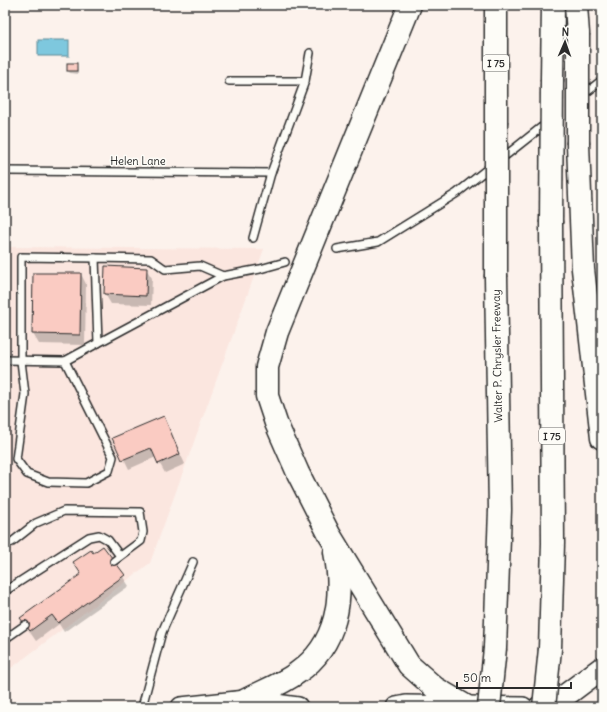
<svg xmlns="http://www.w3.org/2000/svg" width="607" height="712" viewBox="0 0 607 712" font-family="Delius,sans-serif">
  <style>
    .built { fill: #fbe6df }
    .water { fill: #7ec8de; stroke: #5d8996 }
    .shadow { fill: #0003 }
    .building { fill: #facbc2; stroke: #2b2b2b }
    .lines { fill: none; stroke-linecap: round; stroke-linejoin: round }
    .lane-casing { stroke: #2b2b2b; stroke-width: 10 }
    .secondary-casing { stroke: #2b2b2b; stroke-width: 22 }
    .highway-casing { stroke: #2b2b2b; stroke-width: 25 }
    .lane { stroke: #fdfcf7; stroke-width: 7 }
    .secondary { stroke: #fdfcf7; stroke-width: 19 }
    .highway { stroke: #fdfcf7; stroke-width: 22 }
    .highway-bridge-casing { stroke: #2b2b2b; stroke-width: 25; stroke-linecap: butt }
    .highway-bridge { stroke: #fdfcf7; stroke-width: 22 }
    .labels { text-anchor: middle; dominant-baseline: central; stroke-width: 3; stroke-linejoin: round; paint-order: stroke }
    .shield { fill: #fdfcf7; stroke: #6a6a68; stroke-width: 1 }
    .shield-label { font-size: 10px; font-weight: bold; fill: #2b2b2b }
    .street-label { font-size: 11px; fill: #2b2b2b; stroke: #fdfcf7 }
  </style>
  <rect width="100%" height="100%" fill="#fcf2ec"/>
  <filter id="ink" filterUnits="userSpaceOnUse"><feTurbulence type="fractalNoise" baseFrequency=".025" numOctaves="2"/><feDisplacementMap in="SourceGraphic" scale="8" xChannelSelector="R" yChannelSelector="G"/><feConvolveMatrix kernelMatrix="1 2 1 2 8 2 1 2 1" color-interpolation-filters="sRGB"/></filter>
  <g filter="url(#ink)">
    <path class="built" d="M6,247L264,249L150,563L6,672Z"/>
    <rect class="water" x="38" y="40" width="31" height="16"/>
    <g class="shadow">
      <path d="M77,64L78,74L70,73L68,71Z"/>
      <path d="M106,267L146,269L152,278L151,305L111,304L105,294Z"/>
      <path d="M34,274H81L86,284L85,345L39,344L33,334Z"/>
      <path d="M163,417L185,464L165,473L156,457L129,469L114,438Z"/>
      <path d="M103,547L129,586L64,632L59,624L36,641L27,628L82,575L74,563L93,555Z"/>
    </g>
    <g class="building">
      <rect x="67" y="63" width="10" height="8"/>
      <path d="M105,266L147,268L146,296L104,294Z"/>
      <path d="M33,273H81L80,335L32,334Z"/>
      <path d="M164,416L180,454L158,464L151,448L122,460L112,438Z"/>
      <path d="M103,546L125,575L58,623L52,615L30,631L20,618L81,574L73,562L91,550L93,553Z"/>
    </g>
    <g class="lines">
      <defs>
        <g id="lane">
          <path d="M229,81H305"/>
          <path d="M582,96L602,80"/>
          <path d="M500,160L548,122"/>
          <path d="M5,171L271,173"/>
          <path d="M253,238L271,173L305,81L310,53"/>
          <path d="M337,249L378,242L457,193L491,166"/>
          <path d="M98,343L223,276"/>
          <path d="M5,360L65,361L98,343L95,258L151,259L165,269L200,266L223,276L260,269L285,262"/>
          <path d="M65,361L113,457L109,471L86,483L48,482L27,474L16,459L25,394L21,361V257L95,258"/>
          <path d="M5,545L12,542L36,523L64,511L140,512L143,532L141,541L114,561"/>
          <path d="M5,591L89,537L99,535L108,540L120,556"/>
          <path d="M5,639L25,625"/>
          <path d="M142,707L162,632L193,562"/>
        </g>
        <g id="secondary">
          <path d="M181,707L246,700L298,707"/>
          <path d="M396,707L406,705L523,707"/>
        </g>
        <g id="highway">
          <path d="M410,5L277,332L267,367V396L276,423L298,473L329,534L409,665L435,688L464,705"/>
          <path d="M576,5L578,34"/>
          <path d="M552,79L553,5"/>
          <path d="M496,121V5"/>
          <path d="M578,144L583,269L602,438"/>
          <path d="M495,648L500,510L496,277"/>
          <path d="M550,649L553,543L551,223"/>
          <path d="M246,700C263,691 282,684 297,673C338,645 344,597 335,552"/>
          <path d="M540,707L562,698L602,668"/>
        </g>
      </defs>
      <use href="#lane" class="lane-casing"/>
      <use href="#secondary" class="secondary-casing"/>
      <use href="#highway" class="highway-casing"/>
      <use href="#lane" class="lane"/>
      <use href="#secondary" class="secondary"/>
      <use href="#highway" class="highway"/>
      <defs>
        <g id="highway-bridge">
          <path d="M578,34V144"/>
          <path d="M551,223L552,79"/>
          <path d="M496,277V121"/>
          <path d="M489,707L495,648"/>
          <path d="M544,707L550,649"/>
        </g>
      </defs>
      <use href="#highway-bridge" class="highway-bridge-casing"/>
      <use href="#highway-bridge" class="highway-bridge"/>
    </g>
  </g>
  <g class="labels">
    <g class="shield">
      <rect x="483" y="55" width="26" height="16" rx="3"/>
      <rect x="539" y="428" width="26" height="16" rx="3"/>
    </g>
    <g class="shield-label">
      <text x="496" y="63">I 75</text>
      <text x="552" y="436">I 75</text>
    </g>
    <g class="street-label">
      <text x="138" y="161">Helen Lane</text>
      <text transform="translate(497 356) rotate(-91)">Walter P. Chrysler Freeway</text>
    </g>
  </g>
  <rect width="607" height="712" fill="none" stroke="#fdfcf7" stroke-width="20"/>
  <rect x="10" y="10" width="587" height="692" fill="none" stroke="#2b2b2b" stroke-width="1.5" filter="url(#ink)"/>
  <g transform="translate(565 42) rotate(2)" stroke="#fdfcf7" stroke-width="3" paint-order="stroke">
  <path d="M0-3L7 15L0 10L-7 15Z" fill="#2b2b2b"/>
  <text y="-6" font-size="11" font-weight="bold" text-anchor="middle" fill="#2b2b2b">N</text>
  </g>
  <path d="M457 682v6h114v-6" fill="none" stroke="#2b2b2b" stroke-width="2"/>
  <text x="463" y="682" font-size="12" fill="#2b2b2b" stroke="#fdfcf7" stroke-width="3" paint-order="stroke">50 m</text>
</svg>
